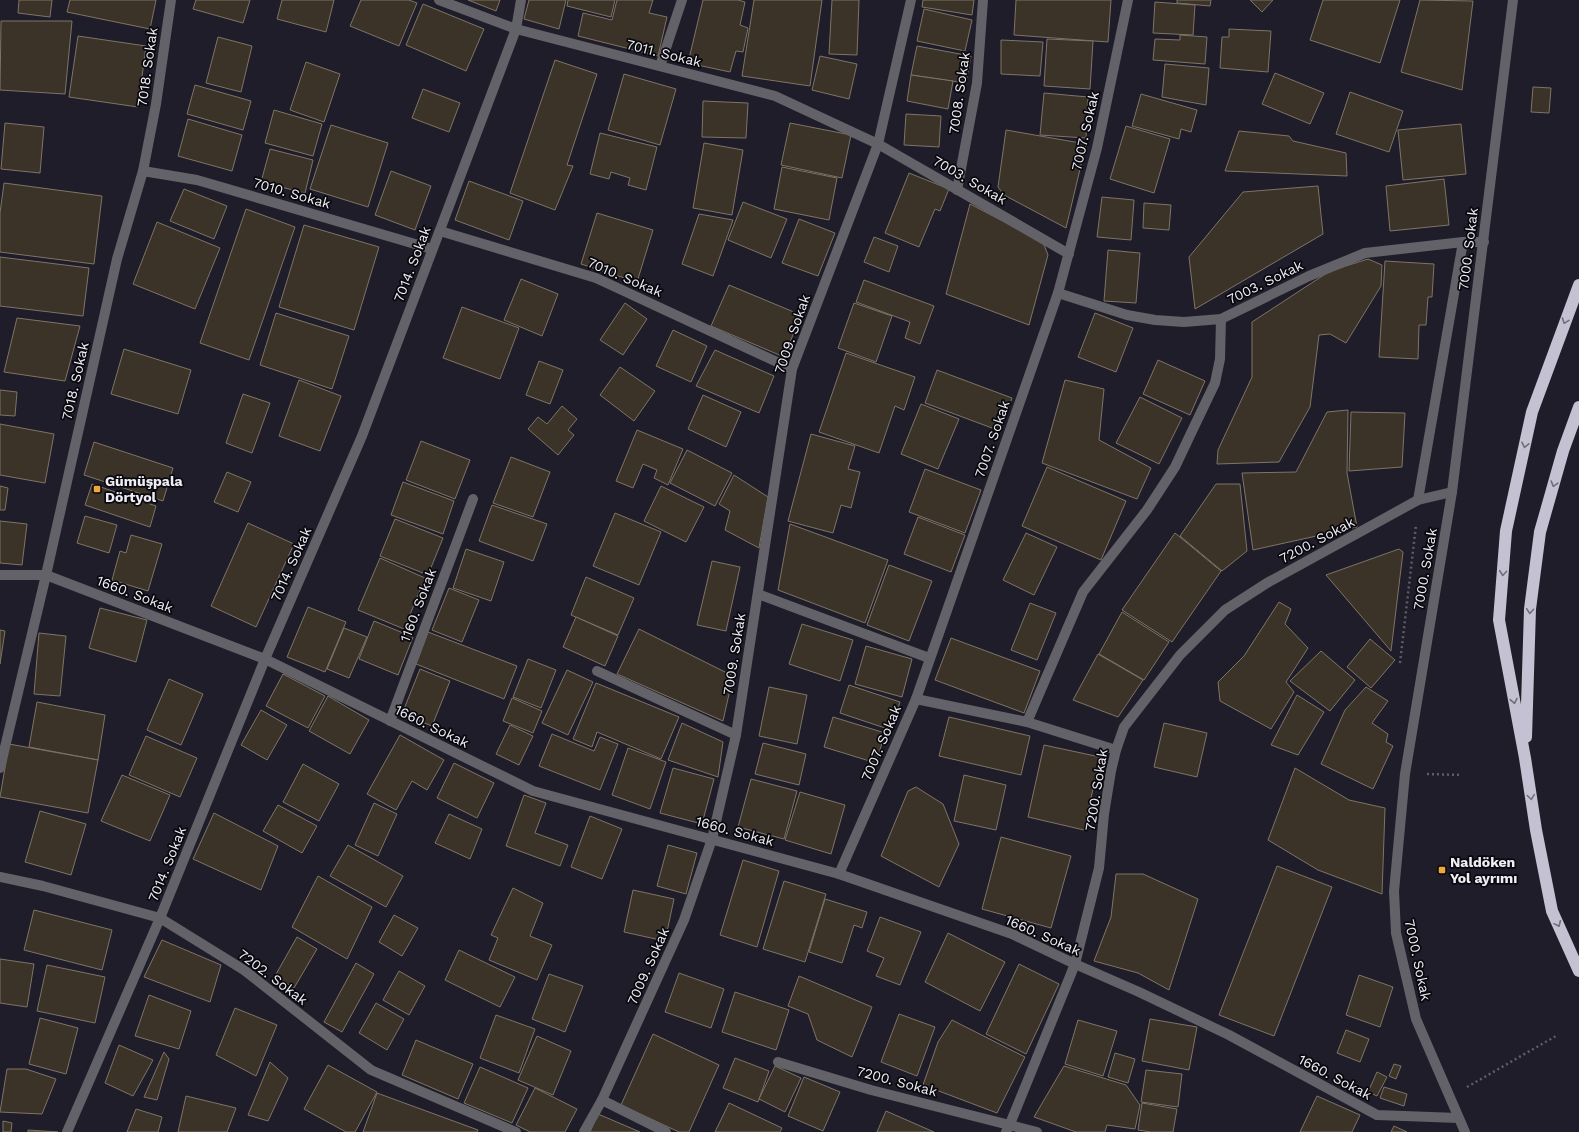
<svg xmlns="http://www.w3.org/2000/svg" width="1579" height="1132" viewBox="0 0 1579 1132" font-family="'Work Sans',sans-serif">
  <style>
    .building { fill: #3b3328; stroke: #7e7467 }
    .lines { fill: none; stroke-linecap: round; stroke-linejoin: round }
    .path { stroke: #5f5d68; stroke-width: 2.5; stroke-dasharray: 2 3; stroke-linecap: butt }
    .minor { stroke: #636269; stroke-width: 10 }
    .highway { stroke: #c4c2d2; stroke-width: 12 }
    .oneway { stroke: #706e79 }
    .poi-dot { fill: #eea73d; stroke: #09080d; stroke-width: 1.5 }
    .labels { text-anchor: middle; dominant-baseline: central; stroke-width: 3.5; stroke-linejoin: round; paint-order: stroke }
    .street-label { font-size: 14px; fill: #efeef6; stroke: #09080d }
    .poi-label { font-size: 14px; font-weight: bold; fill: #efeef6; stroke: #09080d; text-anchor: start }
  </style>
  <rect width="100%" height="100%" fill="#1f1d29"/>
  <g class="building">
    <path d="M19,0H52L50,17L18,13Z"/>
    <path d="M70,0H156L150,29L67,12Z"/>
    <path d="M196,0H250L243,23L193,9Z"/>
    <path d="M282,0H334L326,32L277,19Z"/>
    <path d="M361,0H409L417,3L399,46L350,26Z"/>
    <path d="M468,0H500L496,11Z"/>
    <path d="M529,0H566L559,29L524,19Z"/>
    <path d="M568,0H615L611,17L567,6Z"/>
    <path d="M617,0H653L649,13L667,17L658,56L578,36L583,13L612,20Z"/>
    <path d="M703,0H738L745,2L740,25L748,28L743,52L736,51L730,72L688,63Z"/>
    <path d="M754,0H822L810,86L742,76Z"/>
    <path d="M832,0H859L857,55L829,54Z"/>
    <path d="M923,0H974L972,15L922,7Z"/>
    <path d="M1016,0H1111L1108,42L1014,35Z"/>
    <path d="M1177,0H1211L1210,6L1177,3Z"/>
    <path d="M1250,0H1273L1262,12Z"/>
    <path d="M1323,0H1400L1380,63L1310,40Z"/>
    <path d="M1420,0L1473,1L1462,90L1401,72Z"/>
    <path d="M1155,2L1195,5L1193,35L1153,33Z"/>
    <path d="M423,4L484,29L466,71L406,45Z"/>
    <path d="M924,9L972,20L965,51L917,41Z"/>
    <path d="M1,21H72L65,94L0,90Z"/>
    <path d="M1229,29L1271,31L1268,72L1220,68L1222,37H1229Z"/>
    <path d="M1180,35L1207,37L1205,64L1153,60L1155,39L1180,40Z"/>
    <path d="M78,36L146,46L138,107L69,97Z"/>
    <path d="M218,37L252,46L241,92L206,83Z"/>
    <path d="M1047,39L1093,41L1090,89L1044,86Z"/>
    <path d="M1001,40L1043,42L1040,76L1001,74Z"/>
    <path d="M917,46L971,56L966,83L911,75Z"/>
    <path d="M820,56L857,64L849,99L812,90Z"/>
    <path d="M555,60L597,74L567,165L573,166L555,210L510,193Z"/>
    <path d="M306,62L340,74L324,122L290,110Z"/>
    <path d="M1165,64L1209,68L1206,105L1162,97Z"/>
    <path d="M1275,73L1324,93L1310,124L1262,104Z"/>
    <path d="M624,74L676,89L660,145L608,130Z"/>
    <path d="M911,75L953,81L948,109L907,101Z"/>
    <path d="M195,85L251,101L243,130L187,114Z"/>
    <path d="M1533,87L1551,88L1549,113L1531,112Z"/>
    <path d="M423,89L460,103L449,132L412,118Z"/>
    <path d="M1350,92L1403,111L1389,152L1336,134Z"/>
    <path d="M1044,93L1088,97L1086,138L1040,135Z"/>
    <path d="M1141,94L1197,110L1191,132L1181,129L1179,139L1132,126Z"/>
    <path d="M703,101L748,103L746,138L702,137Z"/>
    <path d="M274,110L322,124L313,156L265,143Z"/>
    <path d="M906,114L941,116L939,147L904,145Z"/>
    <path d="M188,119L242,135L232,171L178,156Z"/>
    <path d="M5,123L44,127L40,173L1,169Z"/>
    <path d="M790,123L851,135L842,178L781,165Z"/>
    <path d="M1461,124L1466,174L1403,180L1398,130Z"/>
    <path d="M331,125L388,143L368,207L310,189Z"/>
    <path d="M1126,126L1170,139L1154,193L1110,179Z"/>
    <path d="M1006,130L1086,144L1066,228L1004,195L998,187Z"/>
    <path d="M1239,131L1289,136L1293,141L1346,153L1347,176L1225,171Z"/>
    <path d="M600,133L657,147L646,190L628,185L630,178L611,172L609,179L590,174Z"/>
    <path d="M704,143L743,150L732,215L693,208Z"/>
    <path d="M270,149L313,160L305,193L261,182Z"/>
    <path d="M782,167L837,178L829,220L774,209Z"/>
    <path d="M391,171L431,186L415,230L375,215Z"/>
    <path d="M909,173L949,189L940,211L935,209L919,247L885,233Z"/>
    <path d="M1444,179L1449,225L1390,231L1386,186Z"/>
    <path d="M469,181L523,201L509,240L455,220Z"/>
    <path d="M4,183L102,196L94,264L0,252V213Z"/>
    <path d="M1318,186L1323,234L1195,309L1189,257L1243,192Z"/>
    <path d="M184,189L227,206L214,239L170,221Z"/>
    <path d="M1102,197L1134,200L1131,240L1097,237Z"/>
    <path d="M743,202L787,219L771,258L728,240Z"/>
    <path d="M1144,203L1171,205L1169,230L1143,228Z"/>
    <path d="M970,204L1043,242L1048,255L1029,325L946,294Z"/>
    <path d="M246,209L295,227L249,360L200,343Z"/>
    <path d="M597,213L653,230L637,282L581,264Z"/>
    <path d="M699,214L733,220L713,276L682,264Z"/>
    <path d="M799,219L835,233L818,276L782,263Z"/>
    <path d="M157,222L220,248L195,309L133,284Z"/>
    <path d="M304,225L379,247L354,330L279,307Z"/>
    <path d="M874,237L898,246L889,272L864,262Z"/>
    <path d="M1108,250L1140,253L1136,303L1104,301Z"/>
    <path d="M0,257L89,268L83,316L0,306Z"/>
    <path d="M1368,259L1382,265L1381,286L1346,343L1330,334L1319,335L1310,407L1279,462L1217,464L1218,450L1252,377V322L1330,271Z"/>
    <path d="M1385,261L1434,264L1432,297H1428L1426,325H1419L1418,359L1379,357Z"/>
    <path d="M521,279L558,294L542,336L504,320Z"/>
    <path d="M864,280L934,306L920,344L905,338L910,322L856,302Z"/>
    <path d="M729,285L801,315L784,357L711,326Z"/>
    <path d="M625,303L647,319L623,355L600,340Z"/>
    <path d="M854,303L892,316L876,362L838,348Z"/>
    <path d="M462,307L519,328L500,379L443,358Z"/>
    <path d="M276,313L349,336L332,389L260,365Z"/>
    <path d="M1095,313L1133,328L1116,372L1078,357Z"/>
    <path d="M17,318L80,326L65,381L4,372Z"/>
    <path d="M673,330L707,346L691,382L656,366Z"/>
    <path d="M124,349L191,370L178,414L111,394Z"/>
    <path d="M715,350L774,376L759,413L696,386Z"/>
    <path d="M846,353L915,377L904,410L895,406L879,453L819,432Z"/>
    <path d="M1158,360L1205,381L1190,415L1143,394Z"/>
    <path d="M539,361L563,370L550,404L526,395Z"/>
    <path d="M620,367L655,391L634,421L600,395Z"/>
    <path d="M937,370L1012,398L1000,431L925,403Z"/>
    <path d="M299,380L341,396L320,451L279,436Z"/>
    <path d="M1065,380L1104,389L1099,440L1151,468L1137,499L1042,463Z"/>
    <path d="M0,390L17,392L15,416L0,415Z"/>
    <path d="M243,394L270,403L252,453L226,443Z"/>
    <path d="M703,395L741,412L726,447L688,429Z"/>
    <path d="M1140,397L1182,418L1159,464L1116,443Z"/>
    <path d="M921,404L959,419L938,469L901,454Z"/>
    <path d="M562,406L577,419L568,430L574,435L558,455L528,429L538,417L547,424Z"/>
    <path d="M1348,410L1347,473L1357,527L1253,550L1242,473L1296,472L1327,412Z"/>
    <path d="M1351,412L1405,413L1402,467L1349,471Z"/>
    <path d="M0,424L54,434L45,483L0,475Z"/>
    <path d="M637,430L683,449L668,485L654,478L657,470L643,464L633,488L616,481Z"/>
    <path d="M811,434L855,446L848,469L860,472L851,508L841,505L833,533L788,521Z"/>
    <path d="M421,441L470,460L455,499L406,480Z"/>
    <path d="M94,442L173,468L163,501L84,475Z"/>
    <path d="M687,450L732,473L715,506L670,483Z"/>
    <path d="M511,457L550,472L533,517L493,503Z"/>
    <path d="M1047,467L1126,501L1101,560L1022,526Z"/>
    <path d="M925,469L981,490L965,533L909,512Z"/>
    <path d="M227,472L251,482L238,512L214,502Z"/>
    <path d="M734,475L768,497L759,548L725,530L730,511L719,504Z"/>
    <path d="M403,482L454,501L443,534L391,515Z"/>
    <path d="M92,484L156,506L150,527L85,505Z"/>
    <path d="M1216,484H1240L1247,551L1222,571L1180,536Z"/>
    <path d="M0,486L8,488L5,510H0Z"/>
    <path d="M661,486L704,507L686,542L644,521Z"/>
    <path d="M492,505L547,524L533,561L479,541Z"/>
    <path d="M615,513L661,532L639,585L593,566Z"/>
    <path d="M85,516L117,525L109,553L77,543Z"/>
    <path d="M918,517L965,535L951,572L904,554Z"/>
    <path d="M395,519L443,538L428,575L380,556Z"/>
    <path d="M0,521L27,524L22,565L0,563Z"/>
    <path d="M248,523L294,544L256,627L211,606Z"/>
    <path d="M790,524L888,560L865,623L778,590Z"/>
    <path d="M1026,533L1057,547L1034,595L1003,580Z"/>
    <path d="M1175,533L1221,571L1172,642L1122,610Z"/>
    <path d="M131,535L162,544L148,591L112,580L120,551L126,553Z"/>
    <path d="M466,549L504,562L491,601L453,588Z"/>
    <path d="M1399,549L1403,552L1391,651L1326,575Z"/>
    <path d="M380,558L425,578L404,629L358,610Z"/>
    <path d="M712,561L740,567L726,631L697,625Z"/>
    <path d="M889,565L932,581L909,641L867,625Z"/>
    <path d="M586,577L634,598L618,635L571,615Z"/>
    <path d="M449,588L479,600L462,642L432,630Z"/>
    <path d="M1279,602L1291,609L1285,624L1308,648L1286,682L1294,692L1271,729L1220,701L1218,682L1244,656Z"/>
    <path d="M1030,603L1056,613L1037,660L1011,650Z"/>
    <path d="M308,607L346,622L325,672L287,657Z"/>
    <path d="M100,608L147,620L136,662L89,648Z"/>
    <path d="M1122,612L1169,642L1144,680L1099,654Z"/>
    <path d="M576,617L618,636L605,666L563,647Z"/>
    <path d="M374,621L413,637L398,675L359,659Z"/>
    <path d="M802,624L853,640L840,681L789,664Z"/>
    <path d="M344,628L367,637L349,678L327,669Z"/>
    <path d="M639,629L733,676L723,721L617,674Z"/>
    <path d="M0,630L5,631L0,664Z"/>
    <path d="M428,632L517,666L504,699L416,664Z"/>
    <path d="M39,633L66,636L60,696L34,694Z"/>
    <path d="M951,638L1040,671L1024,713L935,680Z"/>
    <path d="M1370,639L1395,660L1371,688L1347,667Z"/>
    <path d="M866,646L912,659L902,697L855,684Z"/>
    <path d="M1321,651L1355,680L1330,711L1290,681Z"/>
    <path d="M1098,654L1143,680L1118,717L1073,700Z"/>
    <path d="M528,659L556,670L541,708L513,697Z"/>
    <path d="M420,669L450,681L432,726L402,714Z"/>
    <path d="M567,670L593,682L568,735L542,723Z"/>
    <path d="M283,674L325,696L308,728L266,706Z"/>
    <path d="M169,679L203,694L181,745L147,730Z"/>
    <path d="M596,683L679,717L661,759L597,732L592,747L573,739Z"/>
    <path d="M849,685L900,702L891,730L840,713Z"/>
    <path d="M769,687L807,695L797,744L759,736Z"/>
    <path d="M1366,687L1388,701L1372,723L1388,734L1386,742L1393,746L1373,789L1321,764L1345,710Z"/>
    <path d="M1297,695L1324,712L1298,755L1271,745Z"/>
    <path d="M328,696L369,720L350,754L309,731Z"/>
    <path d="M512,698L542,711L533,733L503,721Z"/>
    <path d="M37,702L105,715L98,760L29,747Z"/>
    <path d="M261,710L287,725L267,760L241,745Z"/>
    <path d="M833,717L885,733L876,763L824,747Z"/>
    <path d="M949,717L1030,736L1021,775L939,756Z"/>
    <path d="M682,723L723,742L718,777L668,760Z"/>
    <path d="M1164,723L1207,733L1197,777L1154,767Z"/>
    <path d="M510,725L533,736L519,765L496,754Z"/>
    <path d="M552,734L594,751L600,737L618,744L600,790L539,766Z"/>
    <path d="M400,735L444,760L427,790L412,781L396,810L367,794Z"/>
    <path d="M146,736L197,758L180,797L129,775Z"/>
    <path d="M763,743L806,754L799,785L755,774Z"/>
    <path d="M9,744L98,760L88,813L0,797Z"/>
    <path d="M1044,745L1100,757L1084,830L1028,817Z"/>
    <path d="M628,748L666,762L650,809L612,795Z"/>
    <path d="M454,763L494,783L477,818L437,798Z"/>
    <path d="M303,764L339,784L319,821L283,802Z"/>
    <path d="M673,768L714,779L702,824L660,813Z"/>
    <path d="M1295,768L1349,800L1385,808L1382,894L1318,870L1268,840Z"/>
    <path d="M122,775L170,795L150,841L101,821Z"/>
    <path d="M964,775L1006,785L996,830L954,821Z"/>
    <path d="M751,779L797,791L784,839L738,827Z"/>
    <path d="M916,787L943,804L959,844L939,887L881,856L908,791Z"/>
    <path d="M800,792L845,805L831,854L785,840Z"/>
    <path d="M524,795L546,803L535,833L568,845L560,866L506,846Z"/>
    <path d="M374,803L397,814L378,856L355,845Z"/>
    <path d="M278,805L317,826L302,853L263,831Z"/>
    <path d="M40,811L86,824L71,875L25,862Z"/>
    <path d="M214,813L278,846L261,890L193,859Z"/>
    <path d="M449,814L482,829L470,859L435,843Z"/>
    <path d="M590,816L622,829L602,879L571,867Z"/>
    <path d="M1001,837L1071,856L1051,928L982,909Z"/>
    <path d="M348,845L403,876L386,907L330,876Z"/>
    <path d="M668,845L697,853L686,894L657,886Z"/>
    <path d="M743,860L779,871L757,947L720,935Z"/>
    <path d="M1277,866L1332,887L1274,1036L1219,1015Z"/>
    <path d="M1116,874H1143L1198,899L1169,990L1138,973L1094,961L1111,917Z"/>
    <path d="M318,876L372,907L347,959L292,927Z"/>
    <path d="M784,881L826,894L805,962L763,949Z"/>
    <path d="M513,888L543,903L530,936L552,945L537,980L489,960L498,938L491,935Z"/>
    <path d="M633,890L674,899L665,941L624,932Z"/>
    <path d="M825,899L867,912L862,928L854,925L842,963L809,952Z"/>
    <path d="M34,910L112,930L102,970L24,950Z"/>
    <path d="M394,915L418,928L402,956L379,942Z"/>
    <path d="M880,917L921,932L900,985L876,976L884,958L867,951Z"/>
    <path d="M948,933L1005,962L980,1011L925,982Z"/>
    <path d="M297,937L317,949L294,988L275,976Z"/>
    <path d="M162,940L221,965L210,1002L144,977Z"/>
    <path d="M459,950L515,977L500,1007L445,980Z"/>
    <path d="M0,959L34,964L27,1007L0,1003Z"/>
    <path d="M356,963L374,974L342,1032L324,1022Z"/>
    <path d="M1019,964L1059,984L1026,1054L986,1034Z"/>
    <path d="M47,965L105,977L95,1023L37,1011Z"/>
    <path d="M399,971L425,986L409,1015L383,1000Z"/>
    <path d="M679,973L724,989L711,1028L665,1012Z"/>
    <path d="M549,974L583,986L565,1032L532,1019Z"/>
    <path d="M1359,975L1393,987L1380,1027L1346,1015Z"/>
    <path d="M799,976L872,1007L852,1057L817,1040L808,1014L788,1006Z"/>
    <path d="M735,992L789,1010L776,1050L722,1032Z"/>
    <path d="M149,995L191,1011L179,1049L135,1036Z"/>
    <path d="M376,1003L404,1019L387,1050L359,1033Z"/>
    <path d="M235,1008L277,1025L256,1076L216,1055Z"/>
    <path d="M899,1014L935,1027L917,1076L881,1062Z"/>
    <path d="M496,1015L535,1029L519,1073L480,1058Z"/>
    <path d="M40,1018L78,1028L66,1074L29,1064Z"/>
    <path d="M1150,1019L1197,1027L1189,1070L1142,1061Z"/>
    <path d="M952,1020L1025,1057L997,1113L923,1085L938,1042Z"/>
    <path d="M1078,1020L1117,1031L1103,1076L1065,1064Z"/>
    <path d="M1346,1030L1369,1039L1360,1062L1337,1053Z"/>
    <path d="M653,1034L719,1065L689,1132H679L621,1105Z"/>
    <path d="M537,1036L571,1051L553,1095L518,1080Z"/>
    <path d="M416,1040L473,1064L458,1099L402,1075Z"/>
    <path d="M119,1045L153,1060L133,1096L105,1083Z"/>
    <path d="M164,1052L169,1059L157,1100L144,1097Z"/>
    <path d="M1115,1053L1135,1059L1128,1083L1108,1077Z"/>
    <path d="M735,1058L769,1071L758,1102L723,1088Z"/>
    <path d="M270,1062L288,1078L268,1121L248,1115Z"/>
    <path d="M1394,1064L1401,1066L1396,1079L1389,1076Z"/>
    <path d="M328,1065L377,1092L355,1132H346L304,1109Z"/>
    <path d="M775,1066L801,1078L785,1112L759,1099Z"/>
    <path d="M1064,1066L1126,1085L1140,1105L1135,1129L1107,1125L1105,1132H1076L1034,1117Z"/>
    <path d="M480,1067L528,1088L512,1123L464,1103Z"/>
    <path d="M7,1069H26L56,1079L42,1114L0,1112Z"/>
    <path d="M1146,1070L1182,1074L1178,1107L1141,1102Z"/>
    <path d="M1377,1072L1387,1077L1377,1096L1368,1092Z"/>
    <path d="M804,1077L840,1092L823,1131L788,1116Z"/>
    <path d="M1384,1087L1407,1094L1404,1106L1380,1098Z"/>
    <path d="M535,1088L577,1109L565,1132H530L516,1125Z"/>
    <path d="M377,1093L478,1130L477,1132H363Z"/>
    <path d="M186,1096L236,1108L227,1132H178Z"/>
    <path d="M1317,1096L1360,1115L1352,1132H1300Z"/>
    <path d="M729,1103L782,1128L780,1132H715Z"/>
    <path d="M1142,1103L1177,1109L1173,1132H1151L1138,1130Z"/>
    <path d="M136,1109L162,1117L158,1132H127Z"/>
    <path d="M886,1111L934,1132H877Z"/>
    <path d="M598,1114L640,1132H590Z"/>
    <path d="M3,1121L12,1123L11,1132H3Z"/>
    <path d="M1394,1126L1407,1132H1391Z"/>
    <path d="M28,1130L58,1132H28Z"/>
  </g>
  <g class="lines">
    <g class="path">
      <path d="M1400,663L1416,525"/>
      <path d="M1427,774L1462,775"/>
      <path d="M1467,1087L1556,1036"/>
    </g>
    <g class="minor">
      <path d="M439,0L516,29L775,96L878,144L1069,254"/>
      <path d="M660,66L682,0"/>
      <path d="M143,171L197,180L432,249"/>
      <path d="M957,190L977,83L983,0"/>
      <path d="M440,231L596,278L792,369"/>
      <path d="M1058,293L1127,315L1155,320L1184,322L1221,319L1309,276L1365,253L1463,242H1484"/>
      <path d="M1418,500L1463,242"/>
      <path d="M0,575H46L265,659L533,791L839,874L1012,934L1075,964L1139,992L1229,1035L1377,1115L1458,1118"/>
      <path d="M758,594L929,658"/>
      <path d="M597,671L736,735"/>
      <path d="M916,699L1027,722L1116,750"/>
      <path d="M390,721L473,499"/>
      <path d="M1027,722L1083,592L1147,510L1175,467L1193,429L1215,383L1220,359L1221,319"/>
      <path d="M0,768L46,575L117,259L143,171L156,104L171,0"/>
      <path d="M839,874L916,699L1058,293L1097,148L1128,0"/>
      <path d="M0,877L43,886L160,918L244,970L371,1070L516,1132"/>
      <path d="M778,1062L871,1090L1037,1132"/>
      <path d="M602,1100L666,1132"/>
      <path d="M67,1132L160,918L265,659L362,436L516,29L521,0"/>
      <path d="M584,1132L602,1100L684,920L712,839L736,735L792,369L878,144L911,0"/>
      <path d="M1006,1132L1010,1124L1075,964L1099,868L1104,814L1111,771L1116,750L1124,727L1180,655L1225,610L1267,583L1418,500L1452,492"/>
      <path d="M1465,1132L1416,1019L1396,933L1394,891L1405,774L1452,492L1513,0"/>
    </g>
    <g class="highway">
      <path d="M1579,285L1532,412L1506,531L1499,620L1525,758L1536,830L1552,911L1579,971"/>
      <path d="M1526,737L1530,609L1540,532L1563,451L1579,407"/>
    </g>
  </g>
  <defs><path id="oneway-chevron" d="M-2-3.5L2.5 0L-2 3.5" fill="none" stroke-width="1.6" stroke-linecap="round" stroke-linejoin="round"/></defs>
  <g class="oneway">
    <use href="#oneway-chevron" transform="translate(1565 321) rotate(110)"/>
    <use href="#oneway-chevron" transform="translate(1525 445) rotate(102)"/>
    <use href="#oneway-chevron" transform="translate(1554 484) rotate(106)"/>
    <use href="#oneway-chevron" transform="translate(1503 573) rotate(95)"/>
    <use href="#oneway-chevron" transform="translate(1530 611) rotate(94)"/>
    <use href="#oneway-chevron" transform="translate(1514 701) rotate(79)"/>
    <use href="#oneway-chevron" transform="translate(1531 797) rotate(82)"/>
    <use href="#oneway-chevron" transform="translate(1558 924) rotate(66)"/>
  </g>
  <g class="poi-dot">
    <rect x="93" y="485" width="8" height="8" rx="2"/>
    <rect x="1438" y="866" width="8" height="8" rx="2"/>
  </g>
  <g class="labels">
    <g class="street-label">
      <text transform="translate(664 53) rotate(14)">7011. Sokak</text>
      <text transform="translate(147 67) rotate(-82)">7018. Sokak</text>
      <text transform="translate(959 93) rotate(-82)">7008. Sokak</text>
      <text transform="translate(1085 131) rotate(-77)">7007. Sokak</text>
      <text transform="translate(970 180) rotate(30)">7003. Sokak</text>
      <text transform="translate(292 193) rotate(16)">7010. Sokak</text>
      <text transform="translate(1468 249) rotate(-83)">7000. Sokak</text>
      <text transform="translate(412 264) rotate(-69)">7014. Sokak</text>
      <text transform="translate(625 277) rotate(23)">7010. Sokak</text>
      <text transform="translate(1265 282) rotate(-26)">7003. Sokak</text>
      <text transform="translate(792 334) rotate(-71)">7009. Sokak</text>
      <text transform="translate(75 381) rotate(-77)">7018. Sokak</text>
      <text transform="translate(992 439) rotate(-71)">7007. Sokak</text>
      <text transform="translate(1317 540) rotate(-28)">7200. Sokak</text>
      <text transform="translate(291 564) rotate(-66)">7014. Sokak</text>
      <text transform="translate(1425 569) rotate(-80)">7000. Sokak</text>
      <text transform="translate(135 594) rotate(21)">1660. Sokak</text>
      <text transform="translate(418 605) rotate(-69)">1160. Sokak</text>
      <text transform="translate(734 654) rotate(-81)">7009. Sokak</text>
      <text transform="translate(432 726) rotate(26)">1660. Sokak</text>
      <text transform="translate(881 743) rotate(-67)">7007. Sokak</text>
      <text transform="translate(1096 790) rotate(-81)">7200. Sokak</text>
      <text transform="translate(735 831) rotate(15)">1660. Sokak</text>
      <text transform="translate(167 864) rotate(-68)">7014. Sokak</text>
      <text transform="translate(1043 935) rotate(24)">1660. Sokak</text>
      <text transform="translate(1418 960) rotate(78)">7000. Sokak</text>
      <text transform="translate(648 966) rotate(-66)">7009. Sokak</text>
      <text transform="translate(273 977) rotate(37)">7202. Sokak</text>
      <text transform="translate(1335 1077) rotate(28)">1660. Sokak</text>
      <text transform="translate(897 1081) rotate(15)">7200. Sokak</text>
    </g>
    <g class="poi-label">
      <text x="105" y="481">Gümüşpala<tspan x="105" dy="16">Dörtyol</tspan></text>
      <text x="1450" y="862">Naldöken<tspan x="1450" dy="16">Yol ayrımı</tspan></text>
    </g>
  </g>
</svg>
